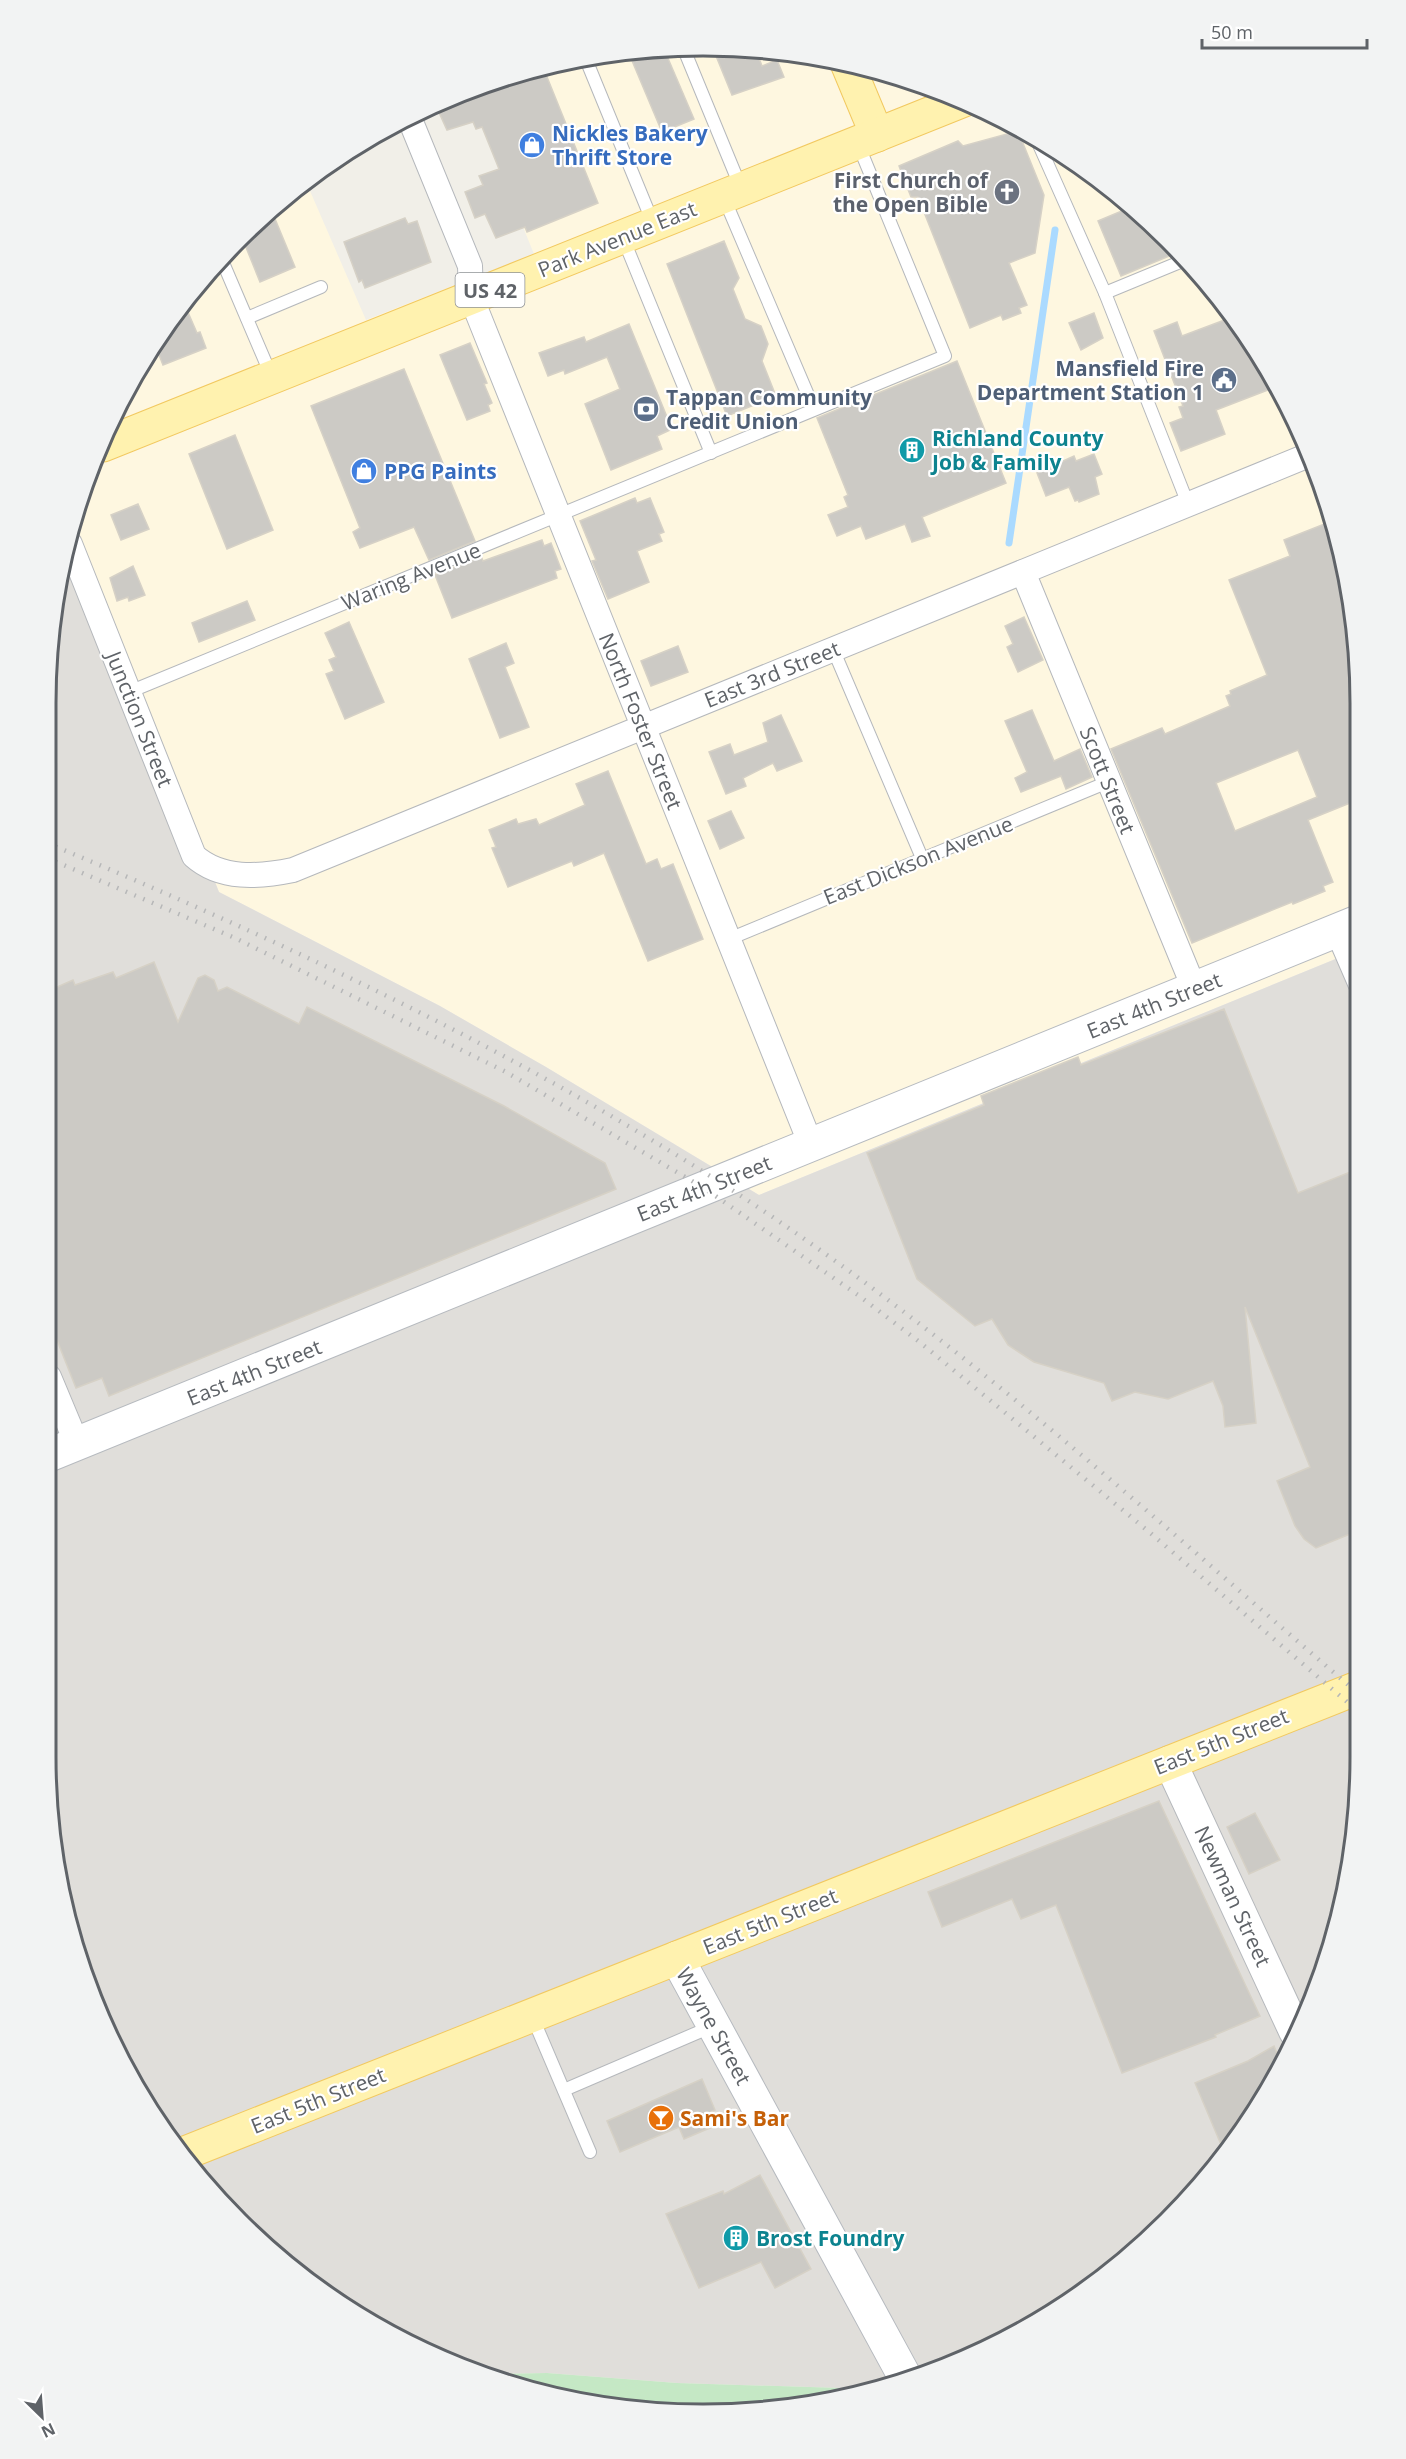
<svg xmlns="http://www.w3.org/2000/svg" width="1406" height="2459" viewBox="0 0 1406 2459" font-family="'Open Sans',sans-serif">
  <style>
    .commercial { fill: #fef7e0 }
    .industrial { fill: #e0deda }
    .green { fill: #c5e8c5 }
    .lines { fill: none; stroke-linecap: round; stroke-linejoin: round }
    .stream { stroke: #aadaff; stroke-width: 7 }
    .building { fill: #cccac5; stroke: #d6d1c6; stroke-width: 1.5; fill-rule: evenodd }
    .service-casing { stroke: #b5b8bc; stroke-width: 14 }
    .minor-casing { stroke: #b5b8bc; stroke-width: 26 }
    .tertiary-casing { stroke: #b5b8bc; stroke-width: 34 }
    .secondary-casing { stroke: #b6babf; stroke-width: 35 }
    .primary-casing { stroke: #f2c960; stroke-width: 35 }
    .service { stroke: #fff; stroke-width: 12 }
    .minor { stroke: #fff; stroke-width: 24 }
    .tertiary { stroke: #fff; stroke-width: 32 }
    .secondary { stroke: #fff; stroke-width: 33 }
    .primary { stroke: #fff2af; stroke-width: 33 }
    .rail { stroke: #b6b7b8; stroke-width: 4.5; stroke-dasharray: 1.5 8; stroke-linecap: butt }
    .labels { text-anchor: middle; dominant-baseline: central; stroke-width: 4.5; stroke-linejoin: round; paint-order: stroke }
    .shield { fill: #fff; stroke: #8f9295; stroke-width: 1.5 }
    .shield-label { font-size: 20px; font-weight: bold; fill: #5f6368 }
    .shop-label { font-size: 21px; font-weight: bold; fill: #366cbe; stroke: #fff; text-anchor: start }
    .worship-label { font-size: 21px; font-weight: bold; fill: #5b616d; stroke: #fff; text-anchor: end }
    .street-label { font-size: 21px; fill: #5f6368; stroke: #fff }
    .service-label { font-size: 21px; font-weight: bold; fill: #4e5e75; stroke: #fff; text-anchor: end }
    .culture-label { font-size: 21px; font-weight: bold; fill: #0d838f; stroke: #fff; text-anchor: start }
    .food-label { font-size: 21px; font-weight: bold; fill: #c56008; stroke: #fff; text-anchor: start }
    .rim { fill: none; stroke: #5f6368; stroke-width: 3 }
  </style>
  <rect width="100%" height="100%" fill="#f1efe8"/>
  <path class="commercial" d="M703,45L831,58L954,95L1068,156L1169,238L1273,374L1326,492L1360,660V949L759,1195L546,1067L440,1006L219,892L73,526L80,492L156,338L237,238L337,156L343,153L348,165L307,184L366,320L534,254L467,90L574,58Z"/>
  <path class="industrial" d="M73,526L219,892L440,1006L546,1067L759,1195L1360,949V1799L1326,1968L1250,2121L1197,2190L1104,2278L954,2364L873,2389L677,2383L547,2373L486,2374L412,2346L337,2303L238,2222L181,2156L113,2047L80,1967L51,1842L46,660Z"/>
  <path class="green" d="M547,2373L677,2383L873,2389L832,2401L746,2413L617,2408L532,2391L486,2374Z"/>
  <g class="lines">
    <path class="stream" d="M1009,543L1055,230"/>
  </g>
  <g class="building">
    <path d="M712,46L756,50L762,66L777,60L784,77L732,95Z"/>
    <path d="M664,49L694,119L662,132L630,56L643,51Z"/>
    <path d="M543,67L598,203L527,232L525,227L496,238L485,214L475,218L465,192L483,185L479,176L499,169L482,127L476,129L473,122L447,130L436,106L468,92V90Z"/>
    <path d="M1018,131L1044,195L1035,253L1009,263L1027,305L1019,308L1021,313L1003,320L1001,315L970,328L918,197H911L899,166L958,141L963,146Z"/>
    <path d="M1131,207L1169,238L1179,252L1121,276L1098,221Z"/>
    <path d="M273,214L295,267L260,282L241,235L260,220Z"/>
    <path d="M405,218L408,224L417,221L431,262L365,288L362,280L359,282L344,242Z"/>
    <path d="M724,241L739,278L733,289L745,319L761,326L768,344L762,361L776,396L727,416L667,264Z"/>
    <path d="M184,303L197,333L200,332L206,348L163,365L154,342Z"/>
    <path d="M1094,313L1103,338L1081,350L1069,323Z"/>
    <path d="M1230,318L1273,374L1278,386L1216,410L1225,434L1181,451L1170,423L1183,418L1179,407L1183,406L1154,331L1177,322L1182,336Z"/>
    <path d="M629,324L672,429L657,436L662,449L611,470L585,404L620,389L607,357L565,374L564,370L548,376L539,353L584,337L586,342Z"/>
    <path d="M470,343L487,383L484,384L492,403L488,405L490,411L467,420L440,355Z"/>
    <path d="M957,361L1006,483L922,517L930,536L912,542L905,524L866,539L861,526L837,536L828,515L848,507L844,497L848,495L817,418Z"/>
    <path d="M404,369L475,541L429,560L414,527L360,548L353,532L360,528L311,406Z"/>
    <path d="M235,435L273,530L227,549L189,454Z"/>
    <path d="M1094,454L1102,474L1095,477L1099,494L1079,502L1078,500L1075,501L1069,487L1046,496L1037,473L1074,456L1076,461Z"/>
    <path d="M635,498L637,503L650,498L664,532L659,534L662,541L637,551L649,582L608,599L592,561L596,560L580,521Z"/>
    <path d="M138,504L149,529L121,540L111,515Z"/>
    <path d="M1332,521L1360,660V799L1308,820L1333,882L1323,886L1325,891L1293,904L1292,902L1192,943L1111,749L1162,728L1165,734L1230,706L1226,696L1231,694L1230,691L1267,675L1229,580L1290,556L1284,540ZM1298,750L1317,797L1235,831L1216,783Z"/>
    <path d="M542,540L544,546L551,543L561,569L555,571L557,578L452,618L435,575L481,556L483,561Z"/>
    <path d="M133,566L145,595L129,601L128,597L117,601L110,578Z"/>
    <path d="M247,601L255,620L199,642L192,623Z"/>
    <path d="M1024,617L1043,660L1018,672L1007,647L1013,644L1005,626Z"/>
    <path d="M349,622L384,702L345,719L326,674L334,671L329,660L336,657L325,633Z"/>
    <path d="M506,643L514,663L505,667L529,727L500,738L469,659Z"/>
    <path d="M678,646L688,672L651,686L641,661Z"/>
    <path d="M1032,710L1054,761L1080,749L1092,777L1066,789L1061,776L1021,792L1015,778L1027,772L1005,721Z"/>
    <path d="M781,715L802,761L777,771L773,763L743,778L746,786L726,794L709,752L730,744L734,755L768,742L763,723Z"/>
    <path d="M608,771L646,864L657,859L661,869L673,864L703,939L648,961L604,853L574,866L572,861L508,887L492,848L496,847L489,830L516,819L518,824L536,819L539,825L585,805L576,784Z"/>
    <path d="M731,811L744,838L720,849L708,821Z"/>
    <path d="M154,962L178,1022L198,978L205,975L214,980L218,991L227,987L299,1024L307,1007L504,1106L605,1163L616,1189L109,1396L102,1378L76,1388L49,1320L48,991L73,980L75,985L113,972L116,978Z"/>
    <path d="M1224,1009L1298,1193L1360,1168V1530L1316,1548L1304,1539L1295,1526L1277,1481L1310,1467L1245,1307L1256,1423L1225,1427L1223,1406L1213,1381L1168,1399L1135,1392L1112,1401L1104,1383L1034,1362L1008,1345L992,1319L975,1326L917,1279L867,1153L984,1105L981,1096L1078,1057L1081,1065Z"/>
    <path d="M1159,1801L1260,2016L1215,2035L1216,2037L1122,2073L1056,1905L1021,1919L1012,1899L942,1927L928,1892Z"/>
    <path d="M1255,1813L1280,1860L1249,1874L1227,1827Z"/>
    <path d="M1274,2046L1280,2061L1250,2121L1225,2154L1195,2083L1248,2061Z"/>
    <path d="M702,2079L715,2110L706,2114L712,2127L684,2139L679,2127L620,2152L607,2121Z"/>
    <path d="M760,2175L811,2269L775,2288L761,2262L699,2288L666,2214L723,2191L724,2194Z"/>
  </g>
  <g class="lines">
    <defs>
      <g id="service">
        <path d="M683,47L741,188"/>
        <path d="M585,57L653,223"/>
        <path d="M1036,138L1105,293L1188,504"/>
        <path d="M724,198L814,409"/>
        <path d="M623,238L711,453"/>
        <path d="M221,258L271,375"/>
        <path d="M1105,293L1185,260"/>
        <path d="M247,318L321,287"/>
        <path d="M833,649L922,858"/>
        <path d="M129,692L945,356L858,144"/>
        <path d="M729,939L1108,782"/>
        <path d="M532,2016L590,2152"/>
        <path d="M564,2090L713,2026"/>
      </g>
      <g id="minor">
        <path d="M409,117L470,266L471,297L811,1145"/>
        <path d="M70,544L194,856C221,880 259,877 293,870L1309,455"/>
        <path d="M1023,572L1194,988"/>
        <path d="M1337,930L1360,983"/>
        <path d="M49,1377L77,1444"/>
      </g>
      <path id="tertiary" d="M1170,1762L1295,2031"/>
      <g id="secondary">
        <path d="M49,1455L1360,921"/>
        <path d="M677,1958L906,2379"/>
      </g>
      <g id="primary">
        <path d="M847,63L877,135"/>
        <path d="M103,445L964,100"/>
        <path d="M180,2155L1360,1687"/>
      </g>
    </defs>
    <use href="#service" class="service-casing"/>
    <use href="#minor" class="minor-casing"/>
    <use href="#tertiary" class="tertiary-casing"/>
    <use href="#secondary" class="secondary-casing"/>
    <use href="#primary" class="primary-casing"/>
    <use href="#service" class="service"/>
    <use href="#minor" class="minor"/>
    <use href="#tertiary" class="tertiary"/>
    <use href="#secondary" class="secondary"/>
    <use href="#primary" class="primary"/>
    <g class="rail">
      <path d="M47,843C278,939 506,1046 718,1181C949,1329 1152,1517 1360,1695"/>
      <path d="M47,858L235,938L506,1072L704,1188L858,1295L922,1344L1148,1531L1360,1713"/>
    </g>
  </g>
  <defs>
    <symbol id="shop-disc" viewBox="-11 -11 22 22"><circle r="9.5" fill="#3f7fe0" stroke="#fff"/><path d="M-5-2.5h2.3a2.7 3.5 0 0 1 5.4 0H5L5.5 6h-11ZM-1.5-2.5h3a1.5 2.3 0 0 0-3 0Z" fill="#fff"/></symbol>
    <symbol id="church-disc" viewBox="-11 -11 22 22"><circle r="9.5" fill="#6b7280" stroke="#fff"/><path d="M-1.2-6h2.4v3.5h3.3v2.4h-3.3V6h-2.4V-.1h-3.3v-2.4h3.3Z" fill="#fff"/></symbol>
    <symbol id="civic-disc" viewBox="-11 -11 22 22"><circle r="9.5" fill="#5c6f8a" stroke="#fff"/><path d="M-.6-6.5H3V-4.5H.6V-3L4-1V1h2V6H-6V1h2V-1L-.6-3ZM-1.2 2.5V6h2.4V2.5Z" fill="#fff"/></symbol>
    <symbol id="bank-disc" viewBox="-11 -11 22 22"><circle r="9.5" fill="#5c6f8a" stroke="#fff"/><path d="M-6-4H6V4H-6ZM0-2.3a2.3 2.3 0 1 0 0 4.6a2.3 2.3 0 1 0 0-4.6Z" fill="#fff"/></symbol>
    <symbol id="building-disc" viewBox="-11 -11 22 22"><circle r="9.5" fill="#0f9aa8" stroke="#fff"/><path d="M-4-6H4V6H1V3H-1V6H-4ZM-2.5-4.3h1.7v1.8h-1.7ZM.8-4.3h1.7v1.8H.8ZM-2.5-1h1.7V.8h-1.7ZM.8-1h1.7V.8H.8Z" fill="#fff"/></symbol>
    <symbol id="bar-disc" viewBox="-11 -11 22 22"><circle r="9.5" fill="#e8710a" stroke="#fff"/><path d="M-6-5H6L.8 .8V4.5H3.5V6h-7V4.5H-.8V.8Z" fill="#fff"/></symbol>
  </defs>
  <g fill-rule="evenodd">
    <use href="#shop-disc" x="517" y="130" width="30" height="30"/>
    <use href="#church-disc" x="992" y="177" width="30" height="30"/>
    <use href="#civic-disc" x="1209" y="365" width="30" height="30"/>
    <use href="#bank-disc" x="631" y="394" width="30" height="30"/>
    <use href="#building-disc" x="897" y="435" width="30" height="30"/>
    <use href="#shop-disc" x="349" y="456" width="30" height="30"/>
    <use href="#bar-disc" x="646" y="2103" width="30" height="30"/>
    <use href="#building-disc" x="721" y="2223" width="30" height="30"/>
  </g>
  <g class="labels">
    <rect class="shield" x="455.5" y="273" width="69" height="34" rx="4.5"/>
    <g class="shield-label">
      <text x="490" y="290">US 42</text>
    </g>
    <g class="shop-label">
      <text x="552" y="133">Nickles Bakery<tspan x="552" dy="24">Thrift Store</tspan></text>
      <text x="384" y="471">PPG Paints</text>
    </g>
    <g class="worship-label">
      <text x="988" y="180">First Church of<tspan x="988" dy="24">the Open Bible</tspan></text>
    </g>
    <g class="street-label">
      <text transform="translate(617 239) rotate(-22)">Park Avenue East</text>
      <text transform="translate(411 576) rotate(-22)">Waring Avenue</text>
      <text transform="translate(772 674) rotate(-22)">East 3rd Street</text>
      <text transform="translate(140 719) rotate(68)">Junction Street</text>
      <text transform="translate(641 721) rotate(68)">North Foster Street</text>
      <text transform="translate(1108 780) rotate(68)">Scott Street</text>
      <text transform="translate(918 860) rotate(-22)">East Dickson Avenue</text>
      <text transform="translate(1154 1005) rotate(-22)">East 4th Street</text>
      <text transform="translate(704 1188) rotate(-22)">East 4th Street</text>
      <text transform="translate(254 1372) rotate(-22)">East 4th Street</text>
      <text transform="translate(1221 1741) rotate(-22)">East 5th Street</text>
      <text transform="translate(1233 1896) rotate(65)">Newman Street</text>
      <text transform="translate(770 1921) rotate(-22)">East 5th Street</text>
      <text transform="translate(714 2026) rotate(61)">Wayne Street</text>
      <text transform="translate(318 2100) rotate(-22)">East 5th Street</text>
    </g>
    <g class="service-label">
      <text x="1204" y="368">Mansfield Fire<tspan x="1204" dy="24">Department Station 1</tspan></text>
      <text x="666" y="397" text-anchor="start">Tappan Community<tspan x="666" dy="24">Credit Union</tspan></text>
    </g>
    <g class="culture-label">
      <text x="932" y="438">Richland County<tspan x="932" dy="24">Job &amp; Family</tspan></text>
      <text x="756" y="2238">Brost Foundry</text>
    </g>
    <g class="food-label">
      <text x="680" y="2118">Sami's Bar</text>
    </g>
  </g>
  <path d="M0 0H1406V2459H0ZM703 56H703A647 647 0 0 1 1350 703V1757A647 647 0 0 1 703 2404H703A647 647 0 0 1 56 1757V703A647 647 0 0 1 703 56Z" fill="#f2f3f3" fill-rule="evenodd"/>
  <path class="rim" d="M703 56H703A647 647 0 0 1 1350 703V1757A647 647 0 0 1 703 2404H703A647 647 0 0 1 56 1757V703A647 647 0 0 1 703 56Z"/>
  <g transform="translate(42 2417) rotate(155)" stroke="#ffffff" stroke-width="4.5" paint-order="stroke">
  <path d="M0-4.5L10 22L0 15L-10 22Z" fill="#5f6368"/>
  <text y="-9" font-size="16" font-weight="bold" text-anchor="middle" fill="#5f6368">N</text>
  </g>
  <path d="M1202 39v9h165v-9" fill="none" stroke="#5f6368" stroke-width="3"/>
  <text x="1211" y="39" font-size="18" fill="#5f6368" stroke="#ffffff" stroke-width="4.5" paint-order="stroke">50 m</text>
</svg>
